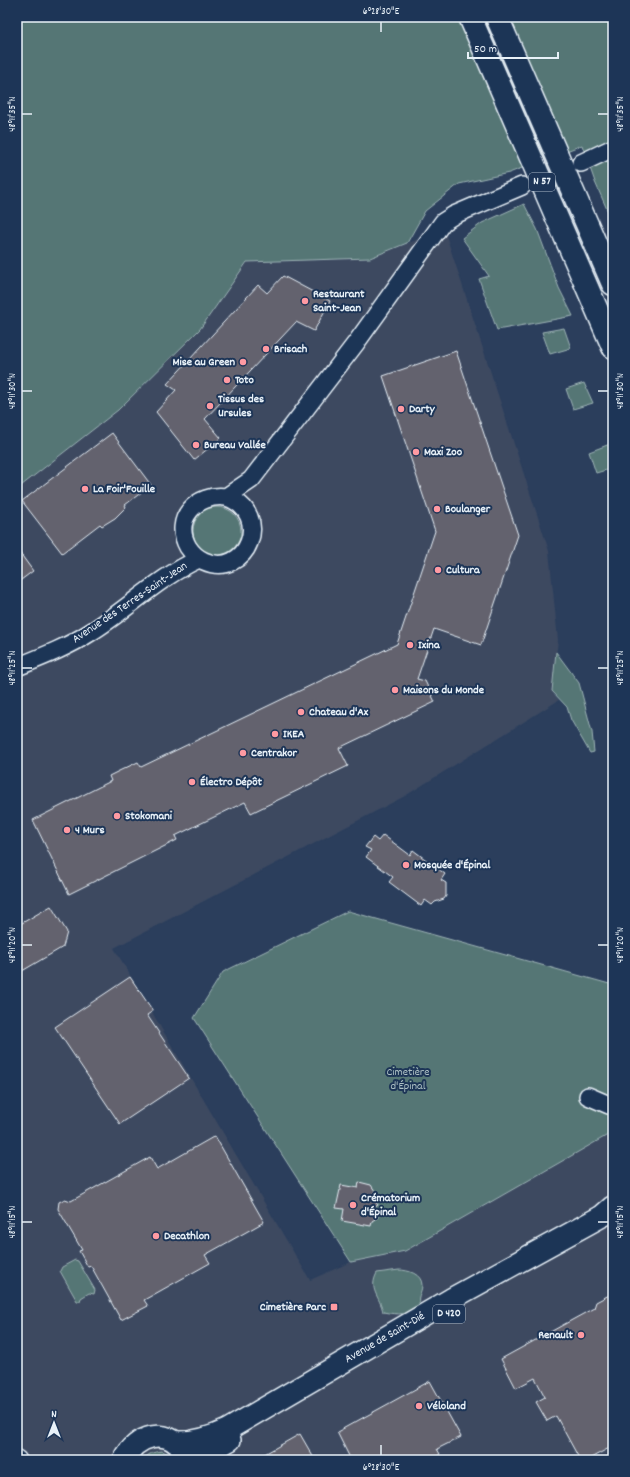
<svg xmlns="http://www.w3.org/2000/svg" width="630" height="1477" viewBox="0 0 630 1477" font-family="Dekko,sans-serif">
  <style>
    .built { fill: #3c4961 }
    .green { fill: #557675; stroke: #9eb4b6 }
    .building { fill: #64626e; stroke: #e8f1f8 }
    .lines { fill: none; stroke-linecap: round; stroke-linejoin: round }
    .minor-casing { stroke: #e8f1f8; stroke-width: 20 }
    .major-casing { stroke: #e8f1f8; stroke-width: 24 }
    .highway-casing { stroke: #e8f1f8; stroke-width: 25 }
    .minor { stroke: #1d3557; stroke-width: 17 }
    .major { stroke: #1d3557; stroke-width: 21 }
    .highway { stroke: #1d3557; stroke-width: 22 }
    .ticks { fill: none; stroke: #e8f1f8; stroke-width: 1.5 }
    .poi-dot { fill: #ff9aa2; stroke: #1d3557; stroke-width: 1.5 }
    .labels { text-anchor: middle; dominant-baseline: central; stroke-width: 4; stroke-linejoin: round; paint-order: stroke }
    .shield { fill: #1d3557; stroke: #abb9c8; stroke-width: 1 }
    .shield-label { font-size: 11px; font-weight: bold; fill: #e8f1f8 }
    .poi-label { font-size: 12px; font-weight: bold; fill: #e8f1f8; stroke: #1d3557; text-anchor: start }
    .street-label { font-size: 12px; fill: #e8f1f8; stroke: #1d3557 }
    .park-label { font-size: 12px; fill: #adc0c4; stroke: #1d3557 }
    .neatline { fill: none; stroke: #e8f1f8; stroke-width: 1.5 }
    .ticks-label { font-size: 10px; text-anchor: middle; fill: #e8f1f8 }
  </style>
  <rect width="100%" height="100%" fill="#2b3e5c"/>
  <filter id="ink" filterUnits="userSpaceOnUse"><feTurbulence type="fractalNoise" baseFrequency=".025" numOctaves="2"/><feDisplacementMap in="SourceGraphic" scale="8" xChannelSelector="R" yChannelSelector="G"/><feConvolveMatrix kernelMatrix="1 2 1 2 8 2 1 2 1" color-interpolation-filters="sRGB"/></filter>
  <g filter="url(#ink)">
    <path class="built" d="M444,229L549,551L558,640L552,691L559,700L405,796L114,948L310,1280L351,1262L405,1251L613,1132V1460H17V489L118,410L200,329L247,262L370,258Z"/>
    <g class="green">
      <path d="M17,17H613V223L595,182L582,145L509,173L459,184L425,211L407,243L370,258L247,262L200,329L118,410L17,489Z"/>
      <path d="M524,204L537,229L559,288L573,316L497,330L479,279L489,276L462,238L482,223Z"/>
      <path d="M564,328L571,348L550,354L542,332Z"/>
      <path d="M584,383L593,403L573,409L566,389Z"/>
      <path d="M610,444L613,453V468L596,473L589,452Z"/>
      <circle cx="217" cy="531" r="24"/>
      <path d="M556,652L579,683L592,732L594,752L590,753L571,720L567,707L552,691Z"/>
      <path d="M348,911L613,985V1132L405,1251L351,1262L194,1018L223,972Z"/>
      <path d="M75,1260L78,1261L95,1290L94,1294L89,1293L81,1298L80,1301H77L60,1271L62,1267Z"/>
      <path d="M399,1270C408,1270 422,1274 422,1285C422,1294 415,1297 421,1307C407,1315 399,1315 383,1312C380,1296 368,1290 377,1273Z"/>
      <path d="M162,1451L172,1455L175,1460H142C148,1454 153,1452 162,1451Z"/>
    </g>
    <g class="building">
      <path d="M283,276L330,301L314,331L296,322L205,419L221,438L194,460L156,412L176,390L167,384L258,285L267,293Z"/>
      <path d="M456,351L518,535L481,645L434,629L417,679L425,681L435,702L339,748L348,766L251,813L245,802L175,836L177,840L69,894L33,820L111,781L109,776L119,771L138,762L141,767L397,644L435,531L383,376Z"/>
      <path d="M112,433L151,485L125,505L126,507L115,518L102,526L100,524L62,553L22,501Z"/>
      <path d="M17,549L33,571L17,583Z"/>
      <path d="M383,835L410,855L413,850L445,874L441,880L446,883V896L444,899L435,902L432,905L425,900L421,906L389,882L393,877L366,857L371,850L365,847L373,837L378,841Z"/>
      <path d="M51,906L67,932L63,947L17,974V926Z"/>
      <path d="M130,977L153,1011L147,1015L189,1078L120,1124L55,1027Z"/>
      <path d="M215,1136L264,1222L205,1255L210,1263L144,1300L148,1306L121,1320L91,1266L88,1267L79,1251L82,1250L58,1209L59,1202L65,1199L71,1201L150,1157L157,1169Z"/>
      <path d="M359,1182L371,1185L375,1191L374,1199L378,1205L372,1209L378,1217L372,1221L371,1226L342,1221L344,1209L336,1208L341,1185L358,1188Z"/>
      <path d="M613,1293V1446L587,1460H580L556,1416L547,1421L536,1402L545,1397L535,1378L516,1388L501,1359L594,1308L596,1302Z"/>
      <path d="M430,1381L461,1437L437,1449L440,1454L432,1460H430L426,1456L418,1460H351L337,1432Z"/>
      <path d="M300,1434L315,1460H254Z"/>
    </g>
    <g class="lines">
      <defs>
        <g id="minor">
          <path d="M581,163L613,148"/>
          <path d="M226,497C274,513 247,580 204,561C197,558 192,553 188,547C172,519 197,493 226,497L251,480L356,343L443,222L454,215L522,186"/>
          <path d="M17,667C42,657 68,647 91,632C128,609 159,577 199,559"/>
          <path d="M588,1096L609,1105L613,1106"/>
          <path d="M17,1459L18,1460"/>
        </g>
        <g id="major">
          <path d="M175,1442C194,1443 210,1438 227,1430L451,1299L613,1210"/>
          <path d="M124,1460C136,1435 167,1426 184,1451"/>
          <path d="M199,1460L212,1450L230,1440"/>
        </g>
        <g id="highway">
          <path d="M470,17L613,347"/>
          <path d="M497,17L613,284"/>
          <path d="M605,1214L613,1207"/>
        </g>
      </defs>
      <use href="#minor" class="minor-casing"/>
      <use href="#major" class="major-casing"/>
      <use href="#highway" class="highway-casing"/>
      <use href="#minor" class="minor"/>
      <use href="#major" class="major"/>
      <use href="#highway" class="highway"/>
    </g>
  </g>
  <path class="ticks" d="M381,22V32M22,114H32M598,114H608M22,391H32M598,391H608M22,668H32M598,668H608M22,945H32M598,945H608M22,1222H32M598,1222H608M381,1445V1455"/>
  <g class="poi-dot">
    <circle cx="305" cy="301" r="4"/>
    <circle cx="266" cy="349" r="4"/>
    <circle cx="243" cy="362" r="4"/>
    <circle cx="227" cy="380" r="4"/>
    <circle cx="210" cy="406" r="4"/>
    <circle cx="401" cy="409" r="4"/>
    <circle cx="196" cy="445" r="4"/>
    <circle cx="416" cy="452" r="4"/>
    <circle cx="85" cy="489" r="4"/>
    <circle cx="437" cy="509" r="4"/>
    <circle cx="438" cy="570" r="4"/>
    <circle cx="410" cy="645" r="4"/>
    <circle cx="395" cy="690" r="4"/>
    <circle cx="301" cy="712" r="4"/>
    <circle cx="275" cy="734" r="4"/>
    <circle cx="243" cy="753" r="4"/>
    <circle cx="192" cy="782" r="4"/>
    <circle cx="117" cy="816" r="4"/>
    <circle cx="67" cy="830" r="4"/>
    <circle cx="406" cy="865" r="4"/>
    <circle cx="353" cy="1205" r="4"/>
    <circle cx="156" cy="1236" r="4"/>
    <rect x="330" y="1303" width="8" height="8" rx="2"/>
    <circle cx="581" cy="1335" r="4"/>
    <circle cx="419" cy="1406" r="4"/>
  </g>
  <g class="labels">
    <g class="shield">
      <rect x="529" y="173" width="26" height="18" rx="3"/>
      <rect x="433" y="1305" width="32" height="18" rx="3"/>
    </g>
    <g class="shield-label">
      <text x="542" y="182">N 57</text>
      <text x="449" y="1314">D 420</text>
    </g>
    <g class="poi-label">
      <text x="313" y="294">Restaurant<tspan x="313" dy="14">Saint-Jean</tspan></text>
      <text x="274" y="349">Brisach</text>
      <text x="235" y="362" text-anchor="end">Mise au Green</text>
      <text x="235" y="380">Toto</text>
      <text x="218" y="399">Tissus des<tspan x="218" dy="14">Ursules</tspan></text>
      <text x="409" y="409">Darty</text>
      <text x="204" y="445">Bureau Vallée</text>
      <text x="424" y="452">Maxi Zoo</text>
      <text x="93" y="489">La Foir'Fouille</text>
      <text x="445" y="509">Boulanger</text>
      <text x="446" y="570">Cultura</text>
      <text x="418" y="645">Ixina</text>
      <text x="403" y="690">Maisons du Monde</text>
      <text x="309" y="712">Chateau d'Ax</text>
      <text x="283" y="734">IKEA</text>
      <text x="251" y="753">Centrakor</text>
      <text x="200" y="782">Électro Dépôt</text>
      <text x="125" y="816">Stokomani</text>
      <text x="75" y="830">4 Murs</text>
      <text x="414" y="865">Mosquée d'Épinal</text>
      <text x="361" y="1198">Crématorium<tspan x="361" dy="14">d'Épinal</tspan></text>
      <text x="164" y="1236">Decathlon</text>
      <text x="326" y="1307" text-anchor="end">Cimetière Parc</text>
      <text x="573" y="1335" text-anchor="end">Renault</text>
      <text x="427" y="1406">Véloland</text>
    </g>
    <g class="street-label">
      <text transform="translate(130 603) rotate(-34)">Avenue des Terres-Saint-Jean</text>
      <text transform="translate(385 1338) rotate(-30)">Avenue de Saint-Dié</text>
    </g>
    <g class="park-label">
      <text x="408" y="1072">Cimetière<tspan x="408" dy="14">d'Épinal</tspan></text>
    </g>
  </g>
  <rect width="630" height="1477" fill="none" stroke="#1d3557" stroke-width="44"/>
  <g transform="translate(54 1423)" stroke="#1d3557" stroke-width="3" paint-order="stroke">
  <path d="M0-3L7 15L0 10L-7 15Z" fill="#e8f1f8"/>
  <text y="-6" font-size="11" font-weight="bold" text-anchor="middle" fill="#e8f1f8">N</text>
  </g>
  <path d="M468 52v6h90v-6" fill="none" stroke="#e8f1f8" stroke-width="2"/>
  <text x="474" y="52" font-size="12" fill="#e8f1f8" stroke="#1d3557" stroke-width="3" paint-order="stroke">50 m</text>
  <rect x="22" y="22" width="586" height="1433" class="neatline"/>
  <g class="ticks-label">
    <text x="381" y="14">6°28'30"E</text>
    <text transform="translate(11 114) rotate(-90)" y="4">48°11'35"N</text>
    <text transform="translate(619 114) rotate(-90)" y="4">48°11'35"N</text>
    <text transform="translate(11 391) rotate(-90)" y="4">48°11'30"N</text>
    <text transform="translate(619 391) rotate(-90)" y="4">48°11'30"N</text>
    <text transform="translate(11 668) rotate(-90)" y="4">48°11'25"N</text>
    <text transform="translate(619 668) rotate(-90)" y="4">48°11'25"N</text>
    <text transform="translate(11 945) rotate(-90)" y="4">48°11'20"N</text>
    <text transform="translate(619 945) rotate(-90)" y="4">48°11'20"N</text>
    <text transform="translate(11 1222) rotate(-90)" y="4">48°11'15"N</text>
    <text transform="translate(619 1222) rotate(-90)" y="4">48°11'15"N</text>
    <text x="381" y="1470">6°28'30"E</text>
  </g>
</svg>
